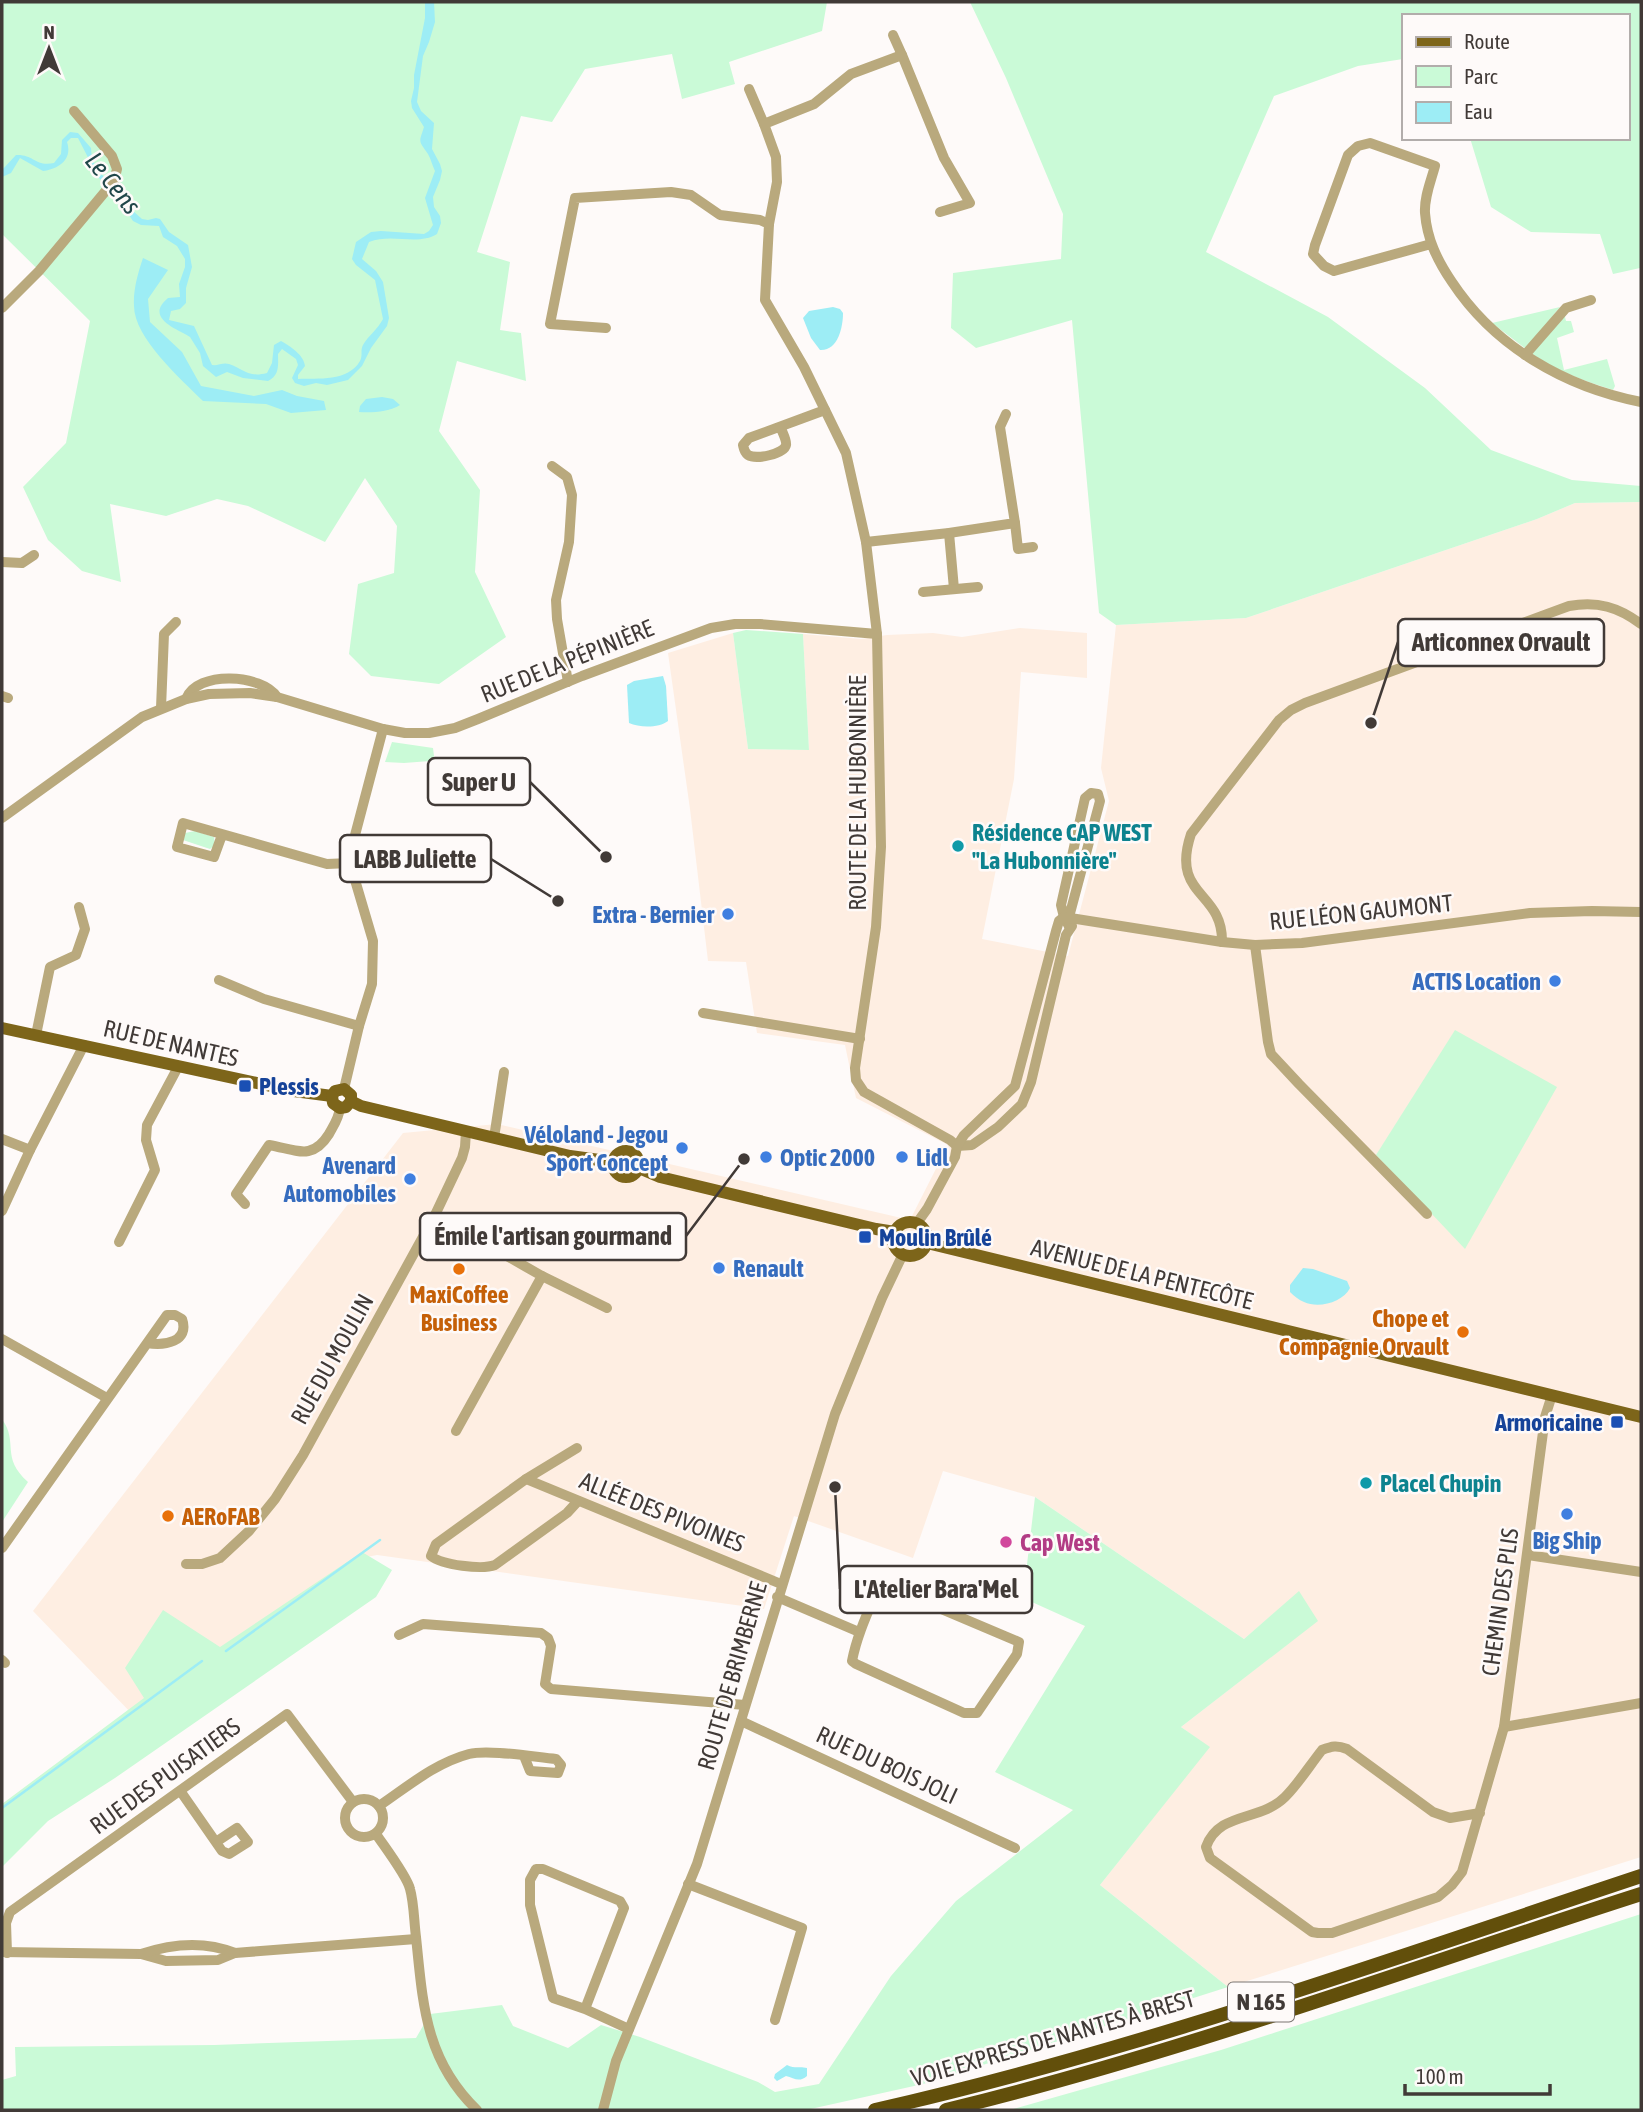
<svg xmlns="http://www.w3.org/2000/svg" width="1643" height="2112" viewBox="0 0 1643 2112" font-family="'Asap Condensed',sans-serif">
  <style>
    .industrial { fill: #feeee2 }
    .green { fill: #cafad7 }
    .water { fill: #9dedf5 }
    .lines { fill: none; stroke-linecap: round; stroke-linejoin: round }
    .stream { stroke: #9dedf5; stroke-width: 2.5 }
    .minor { stroke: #b9a97d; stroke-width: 10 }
    .major { stroke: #7d651a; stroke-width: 12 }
    .highway { stroke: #624f0b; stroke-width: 14 }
    .culture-dot { fill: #0f9aa8; stroke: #fefaf9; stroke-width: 2.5 }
    .shop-dot { fill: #3f7fe0; stroke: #fefaf9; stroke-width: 2.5 }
    .transit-dot { fill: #1a4fb4; stroke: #fefaf9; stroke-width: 2.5 }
    .food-dot { fill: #e8710a; stroke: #fefaf9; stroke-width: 2.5 }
    .hotel-dot { fill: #d1479c; stroke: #fefaf9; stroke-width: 2.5 }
    .labels { text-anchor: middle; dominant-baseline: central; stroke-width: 5; stroke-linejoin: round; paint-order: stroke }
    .shield { fill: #fefaf9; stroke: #7a7471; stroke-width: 2 }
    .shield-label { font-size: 23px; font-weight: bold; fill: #413a37 }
    .street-label { font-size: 24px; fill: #413a37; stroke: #fefaf9 }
    .culture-label { font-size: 24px; font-weight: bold; fill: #0d838f; stroke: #fefaf9; text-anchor: start }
    .shop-label { font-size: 24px; font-weight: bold; fill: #366cbe; stroke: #fefaf9; text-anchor: end }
    .transit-label { font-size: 24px; font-weight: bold; fill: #164399; stroke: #fefaf9; text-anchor: start }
    .food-label { font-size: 24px; font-weight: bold; fill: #c56008; stroke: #fefaf9 }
    .hotel-label { font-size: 24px; font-weight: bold; fill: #b23c85; stroke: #fefaf9; text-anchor: start }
    .water-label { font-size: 26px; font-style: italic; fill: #21474a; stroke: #fefaf9 }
    .leader { fill: none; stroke: #413a37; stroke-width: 2.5 }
    .callout-dot { fill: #413a37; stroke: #fefaf9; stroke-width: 2.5 }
    .callout { fill: #fefaf9; stroke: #413a37; stroke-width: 2.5 }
    .callout-label { font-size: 26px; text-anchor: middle; font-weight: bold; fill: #413a37 }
  </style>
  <rect width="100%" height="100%" fill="#fefaf9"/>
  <path class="industrial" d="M1641,502V1857L1228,1987L1100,1885L1209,1747L1181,1727L1317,1621L1299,1592L1244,1639L1035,1497L943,1471L913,1558L794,1516L764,1609L377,1555L351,1560L134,1716L33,1611L403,1133L497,1124L910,1220L948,1145L856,1098L845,1045L757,1033L746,962L708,961L690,809L668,653L733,633L748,749L809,750L803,634L861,639L887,635L933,633L962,637L1020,628L1087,633V678L1021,672L1014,779L982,939L1068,956L1109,801L1101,768L1116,625L1246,618L1537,519L1575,503Z"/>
  <g class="green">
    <path d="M2,2H827L822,31L729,62L735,84L682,99L672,54L585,69L552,122L521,116L477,252L510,262L500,330L521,333L526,381L457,361L439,431L480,490L475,572L506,637L439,684L371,676L349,654L358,584L394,573L397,526L365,478L325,542L248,506L217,499L166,516L110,504L121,582L82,571L48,540L23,487L66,443L90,321L2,234Z"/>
    <path d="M970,2H1641V270L1640,268L1613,274L1600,234L1531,232L1491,207L1470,138H1627V16H1403V59L1358,66L1274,96L1206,252L1328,317L1425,388L1491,450L1572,480L1641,486V502L1575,503L1537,519L1246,618L1116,625L1099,613L1072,320L976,348L951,328L953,273L1061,259L1063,214L1006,78Z"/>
    <path d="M1560,307L1526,349L1492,323Z"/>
    <path d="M1564,313L1566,321H1571L1574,332L1557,338L1564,370L1607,359L1615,386L1613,390C1584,381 1557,371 1532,354Z"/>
    <path d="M746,630L803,634L809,750L748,749L733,633Z"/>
    <path d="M392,742L433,748L436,772L431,773L430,761L404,763L385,762Z"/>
    <path d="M195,831L214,837L215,845L210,849L183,840L185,833Z"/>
    <path d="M1455,1030L1557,1087L1465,1249L1376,1155Z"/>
    <path d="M2,1419C19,1443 0,1457 28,1482L2,1522Z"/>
    <path d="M1035,1497L1244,1639L1299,1591L1318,1621L1181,1727L1210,1747L1100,1885L1228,1987L923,2084L806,2110H2V2080L16,2076L15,2047L214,2045L416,2038L430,2014L502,2005L513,2026L568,2048L601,2025L640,2037L758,2082L775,2092L819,2084L891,1976L956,1901L1073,1810L995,1772L1085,1626L1023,1598Z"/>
    <path d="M362,1552L392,1570L376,1597L115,1778L48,1821L2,1867V1804L144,1698L125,1668L163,1610L220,1647Z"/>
    <path d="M1641,1914V2110H1010L1221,2050Z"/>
  </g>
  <g class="water">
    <path d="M425,2H434L435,22L429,42L423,56L417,102L421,111L434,123L432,149L440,164L442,171L440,180L433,197L434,207L440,216L441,223L437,234C418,246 392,233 369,242L362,259L376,271L383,282L389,318L387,326L371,348L362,366L348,380L327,385L316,383L304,386L295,383L292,378L298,365L296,359L282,349L278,354C278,365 280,375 268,381L243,378L227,372L216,377L203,366L200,353L190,337C177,329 144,318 168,298L180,297L179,284L185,267V259L177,246L163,237L159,226L141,225L133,221L113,191L98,177L78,138H71L67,142C73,160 58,169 43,171L20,158L11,173L2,177V170L16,155C34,154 35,167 54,163L61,154L62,140L70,132L78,133L91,148L92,160L101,174L115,187L133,211L142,219L148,220L156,218L160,219L169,232L188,245L192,267L186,288V303L180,309L171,311L169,320L194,326L212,365C218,366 223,362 229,364C244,369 248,378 267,373L272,363L274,345L281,341C290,346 304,355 305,366L298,375V379C318,378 348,382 360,361C363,356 360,350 363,345C368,336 378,329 383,319L375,280L356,265L352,259L356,242L371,232L381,231L424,234L429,231L433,225L425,198L435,171C432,165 431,159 428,154C418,140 419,143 424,127L412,108L411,101L414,88V75L425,18Z"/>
    <path d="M143,258L168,270L148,299L150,322L182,352L201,386L254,396L282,390L297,396L324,401L326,410L291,413L266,404L203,401C181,379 134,338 134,306C133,290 138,273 143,258Z"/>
    <path d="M833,307L840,309L843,313C843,327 838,351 820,350L811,338L803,318L809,311Z"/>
    <path d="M382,397L393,399L400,405C389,412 371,413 359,412L360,406L366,399Z"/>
    <path d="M663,676L666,686L668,721C659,728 640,728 629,723L627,685L634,681Z"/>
    <path d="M1303,1268L1313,1269L1347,1281L1350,1288C1343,1302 1319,1309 1304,1302C1299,1300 1294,1296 1290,1292V1285Z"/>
    <path d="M787,2065C795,2069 800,2066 807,2068V2076C799,2083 794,2078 786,2076L777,2081L774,2078L775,2074Z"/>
  </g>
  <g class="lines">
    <g class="stream">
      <path d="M226,1651L380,1540"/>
      <path d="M2,1808L202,1661"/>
    </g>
    <g class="minor">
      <path d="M893,35L902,55"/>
      <path d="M749,89L764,124"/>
      <path d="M940,212L970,203L944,158L902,55L851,74L814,104L764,124L776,157L777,182L769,224L765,300L804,367L846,453L866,542L877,634L881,847L876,927L855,1068L856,1080L864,1092L950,1140L957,1146"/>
      <path d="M1431,244L1334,271L1324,266L1313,254L1315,245L1348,155L1358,146L1370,143L1435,166C1431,181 1424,197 1425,213C1427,239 1437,260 1452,282C1495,347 1565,387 1641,402"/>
      <path d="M2,308L39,271L114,181L117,169L112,156L74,111"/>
      <path d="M606,328L550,324L575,198L671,192L691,195L720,215L760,220L769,224"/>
      <path d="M1525,355L1566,308L1591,300"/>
      <path d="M781,428C782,432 787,440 786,445C784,454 756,460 748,455C744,452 744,449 743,445L749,438L825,410"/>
      <path d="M552,466L567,477L572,495L569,542L556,600L557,619L568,682"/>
      <path d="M1015,523L1018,549L1033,547"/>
      <path d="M949,533L954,589"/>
      <path d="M866,542L949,533L1015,523L1000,427L1006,414"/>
      <path d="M2,562L22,563L34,555"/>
      <path d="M923,592L978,587"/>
      <path d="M2,696L8,698"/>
      <path d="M186,699C197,670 262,674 277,697"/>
      <path d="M161,708L164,634L176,622"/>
      <path d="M1091,793L1098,794L1100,801L1069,917L1070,928L1064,917L1061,905L1085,798Z"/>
      <path d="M2,818L142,717L186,699L209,694L250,693L277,697L383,729L405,733H429L455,728L478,719L582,676L711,628L735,624H760L877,634"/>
      <path d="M222,835L214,857L177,847L183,823L327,864L350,863"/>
      <path d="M1222,942C1223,890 1170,897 1191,834L1279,720L1291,710L1305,703L1569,606C1598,601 1618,607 1641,624"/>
      <path d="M1255,945L1268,1042L1271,1054L1299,1084L1427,1214"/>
      <path d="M219,980L264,999L359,1026"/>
      <path d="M703,1013L860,1039"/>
      <path d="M36,1035L50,967L76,955L85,929L79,907"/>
      <path d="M344,1089L359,1026L372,984L373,941L350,863L354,839L383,729"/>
      <path d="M494,1138L504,1072"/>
      <path d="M2,1139L30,1150"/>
      <path d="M957,1146L972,1145L998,1127L1022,1104L1031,1082L1066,935L1072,926"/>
      <path d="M245,1204L236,1194L269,1145C297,1150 312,1161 329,1134C334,1125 339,1118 340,1108"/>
      <path d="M2,1211L30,1150L84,1045"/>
      <path d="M435,1215L542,1276L456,1431"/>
      <path d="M917,1223L927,1209L955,1157L957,1146L964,1135L1015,1086L1056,931L1059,921L1064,917L1222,942L1255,945L1302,943L1530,913L1592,911L1641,912"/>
      <path d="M119,1242L155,1170L146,1140L147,1125L178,1067"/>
      <path d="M542,1276L607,1308"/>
      <path d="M2,1339L107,1398"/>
      <path d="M577,1448L526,1479L436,1544L431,1556C442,1565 482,1570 495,1565L567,1513L578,1501"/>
      <path d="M526,1479L781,1584"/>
      <path d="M2,1548L167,1315H175L182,1319C190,1342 164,1346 147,1343"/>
      <path d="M1528,1555L1641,1572"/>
      <path d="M186,1564H202L220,1558L249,1531L275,1499L303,1455L435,1215L462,1158L465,1147L466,1131"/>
      <path d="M882,1584L1019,1642L1017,1654L977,1713H964L856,1664L852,1661C857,1635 868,1612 878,1588Z"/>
      <path d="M777,1597L859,1632"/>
      <path d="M399,1635L423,1624L541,1633L548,1638L551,1646L545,1684L551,1689L745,1705"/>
      <path d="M2,1660L5,1663"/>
      <path d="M741,1721L1015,1848"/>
      <path d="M1504,1727L1641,1703"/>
      <path d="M181,1792L222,1851L229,1854L248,1842L237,1828L216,1842"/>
      <circle cx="364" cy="1818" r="19"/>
      <path d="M379,1806C407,1787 435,1763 469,1754C488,1749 534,1757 556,1759L561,1765L558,1773L530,1771L524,1756"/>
      <path d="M1480,1813L1450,1818L1433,1812L1347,1749C1337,1745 1332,1746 1322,1750C1310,1765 1299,1783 1285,1797C1260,1822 1219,1811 1206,1847L1210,1858L1312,1932L1318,1933H1332L1438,1897L1452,1885L1462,1872L1504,1727L1545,1417L1552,1395"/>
      <path d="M376,1834C384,1846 407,1876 410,1889C414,1903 414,1922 416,1937C423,2004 425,2060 477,2110"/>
      <path d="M688,1884L802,1928L775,2020"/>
      <path d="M2,1952L141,1954L166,1961L218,1960L235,1953L416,1939"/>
      <path d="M7,1953L6,1923L10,1912L287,1714L353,1802"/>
      <path d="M141,1954C171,1944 205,1941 235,1953"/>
      <path d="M585,2009L624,1908L620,1901L543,1869H536L530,1880V1905L553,1998L585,2009L629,2029"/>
      <path d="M603,2110L616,2061L697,1864L835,1414L882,1298L903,1254"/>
    </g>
    <g class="major">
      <path d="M2,1028L294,1091L332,1096"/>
      <path d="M332,1096L335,1091L344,1089L351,1095V1101L361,1106L570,1156L614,1162"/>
      <path d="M332,1096L333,1103L340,1108L346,1107L351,1101"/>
      <circle cx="626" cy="1164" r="13"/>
      <path d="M639,1168L660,1177L876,1229L895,1232"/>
      <circle cx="910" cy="1239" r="17"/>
      <path d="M927,1243L1641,1417"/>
    </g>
    <g class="highway">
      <path d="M875,2110C1136,2051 1388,1960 1641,1876"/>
      <path d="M946,2110C1182,2053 1410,1968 1641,1894"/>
    </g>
  </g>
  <g class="culture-dot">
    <circle cx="958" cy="846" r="7"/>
    <circle cx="1366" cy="1483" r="7"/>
  </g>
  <g class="shop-dot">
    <circle cx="728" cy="914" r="7"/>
    <circle cx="1555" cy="981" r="7"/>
    <circle cx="682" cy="1148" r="7"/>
    <circle cx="766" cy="1157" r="7"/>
    <circle cx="902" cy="1157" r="7"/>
    <circle cx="410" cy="1179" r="7"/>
    <circle cx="719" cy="1268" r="7"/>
    <circle cx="1567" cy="1514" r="7"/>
  </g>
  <g class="transit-dot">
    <rect x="238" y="1079" width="14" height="14" rx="3.5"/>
    <rect x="858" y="1230" width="14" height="14" rx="3.5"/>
    <rect x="1610" y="1415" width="14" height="14" rx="3.5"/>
  </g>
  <g class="food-dot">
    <circle cx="459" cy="1269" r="7"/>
    <circle cx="1463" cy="1332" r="7"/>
    <circle cx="168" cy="1516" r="7"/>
  </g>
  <circle class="hotel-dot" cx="1006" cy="1542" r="7"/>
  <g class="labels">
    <rect class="shield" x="1228" y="1982.5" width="66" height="39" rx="5"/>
    <g class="shield-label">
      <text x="1261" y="2002">N 165</text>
    </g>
    <g class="street-label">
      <text transform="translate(567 661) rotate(-22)">RUE DE LA PÉPINIÈRE</text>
      <text transform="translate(857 793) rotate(-90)">ROUTE DE LA HUBONNIÈRE</text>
      <text transform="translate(1361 912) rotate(-6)">RUE LÉON GAUMONT</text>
      <text transform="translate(171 1043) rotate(13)">RUE DE NANTES</text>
      <text transform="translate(1142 1274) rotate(14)">AVENUE DE LA PENTECÔTE</text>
      <text transform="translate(332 1359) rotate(-61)">RUE DU MOULIN</text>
      <text transform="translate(662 1512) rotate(22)">ALLÉE DES PIVOINES</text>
      <text transform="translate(1500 1602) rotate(-82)">CHEMIN DES PLIS</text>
      <text transform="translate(732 1676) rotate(-74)">ROUTE DE BRIMBERNE</text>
      <text transform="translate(887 1765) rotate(25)">RUE DU BOIS JOLI</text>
      <text transform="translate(165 1776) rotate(-36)">RUE DES PUISATIERS</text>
      <text transform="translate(1053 2038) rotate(-16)">VOIE EXPRESS DE NANTES À BREST</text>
    </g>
    <g class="culture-label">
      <text x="972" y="832">Résidence CAP WEST<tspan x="972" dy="28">"La Hubonnière"</tspan></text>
      <text x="1380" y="1483">Placel Chupin</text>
    </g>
    <g class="shop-label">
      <text x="714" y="914">Extra - Bernier</text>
      <text x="1541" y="981">ACTIS Location</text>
      <text x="668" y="1134">Véloland - Jegou<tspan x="668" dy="28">Sport Concept</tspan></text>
      <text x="780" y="1157" text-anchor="start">Optic 2000</text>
      <text x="916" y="1157" text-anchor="start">Lidl</text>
      <text x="396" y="1165">Avenard<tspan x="396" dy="28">Automobiles</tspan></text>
      <text x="733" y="1268" text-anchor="start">Renault</text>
      <text x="1567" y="1540" text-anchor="middle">Big Ship</text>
    </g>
    <g class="transit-label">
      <text x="259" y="1086">Plessis</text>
      <text x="879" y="1237">Moulin Brûlé</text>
      <text x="1603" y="1422" text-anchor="end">Armoricaine</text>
    </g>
    <g class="food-label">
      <text x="459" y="1294">MaxiCoffee<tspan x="459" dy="28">Business</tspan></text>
      <text x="1449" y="1318" text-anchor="end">Chope et<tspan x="1449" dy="28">Compagnie Orvault</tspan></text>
      <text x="182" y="1516" text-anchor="start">AERoFAB</text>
    </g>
    <g class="hotel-label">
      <text x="1020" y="1542">Cap West</text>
    </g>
    <g class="water-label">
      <text transform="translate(113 183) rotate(51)">Le Cens</text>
    </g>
  </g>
  <path class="leader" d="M1371 723L1398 642M606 857L530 782M558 901L491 859M744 1159L686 1236M835 1487L840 1589"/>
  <g class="callout-dot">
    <circle cx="1371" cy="723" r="7"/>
    <circle cx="606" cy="857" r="7"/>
    <circle cx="558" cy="901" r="7"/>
    <circle cx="744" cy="1159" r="7"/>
    <circle cx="835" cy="1487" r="7"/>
  </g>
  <g class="callout">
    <rect x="1398" y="619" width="206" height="47" rx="7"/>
    <rect x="428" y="758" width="102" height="47" rx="7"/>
    <rect x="340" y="835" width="151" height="47" rx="7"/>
    <rect x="420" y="1213" width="266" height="47" rx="7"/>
    <rect x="840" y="1566" width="192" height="47" rx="7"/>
  </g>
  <g class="callout-label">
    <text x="1501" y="651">Articonnex Orvault</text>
    <text x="479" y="791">Super U</text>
    <text x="415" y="868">LABB Juliette</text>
    <text x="553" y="1245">Émile l'artisan gourmand</text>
    <text x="936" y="1598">L'Atelier Bara'Mel</text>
  </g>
  <rect width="1643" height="2112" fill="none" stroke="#413a37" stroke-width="7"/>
  <rect x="1402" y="14" width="228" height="126" fill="#fefaf9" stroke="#b2adab" stroke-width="2"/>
  <rect x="1416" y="37" width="35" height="10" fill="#7d651a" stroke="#b2adab" stroke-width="2"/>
  <text x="1464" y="49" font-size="21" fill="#413a37">Route</text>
  <rect x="1416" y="66" width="35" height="21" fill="#cafad7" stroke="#b2adab" stroke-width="2"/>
  <text x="1464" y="84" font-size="21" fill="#413a37">Parc</text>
  <rect x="1416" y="102" width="35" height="21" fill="#9dedf5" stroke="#b2adab" stroke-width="2"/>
  <text x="1464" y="119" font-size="21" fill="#413a37">Eau</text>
  <g transform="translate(49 49)" stroke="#fefaf9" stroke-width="5" paint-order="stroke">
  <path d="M0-5L12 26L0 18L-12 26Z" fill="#413a37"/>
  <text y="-10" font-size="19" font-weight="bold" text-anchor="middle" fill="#413a37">N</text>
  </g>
  <path d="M1405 2084v10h145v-10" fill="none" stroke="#413a37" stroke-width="3.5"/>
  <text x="1416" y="2084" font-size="21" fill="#413a37" stroke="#fefaf9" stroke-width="5" paint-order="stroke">100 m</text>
</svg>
